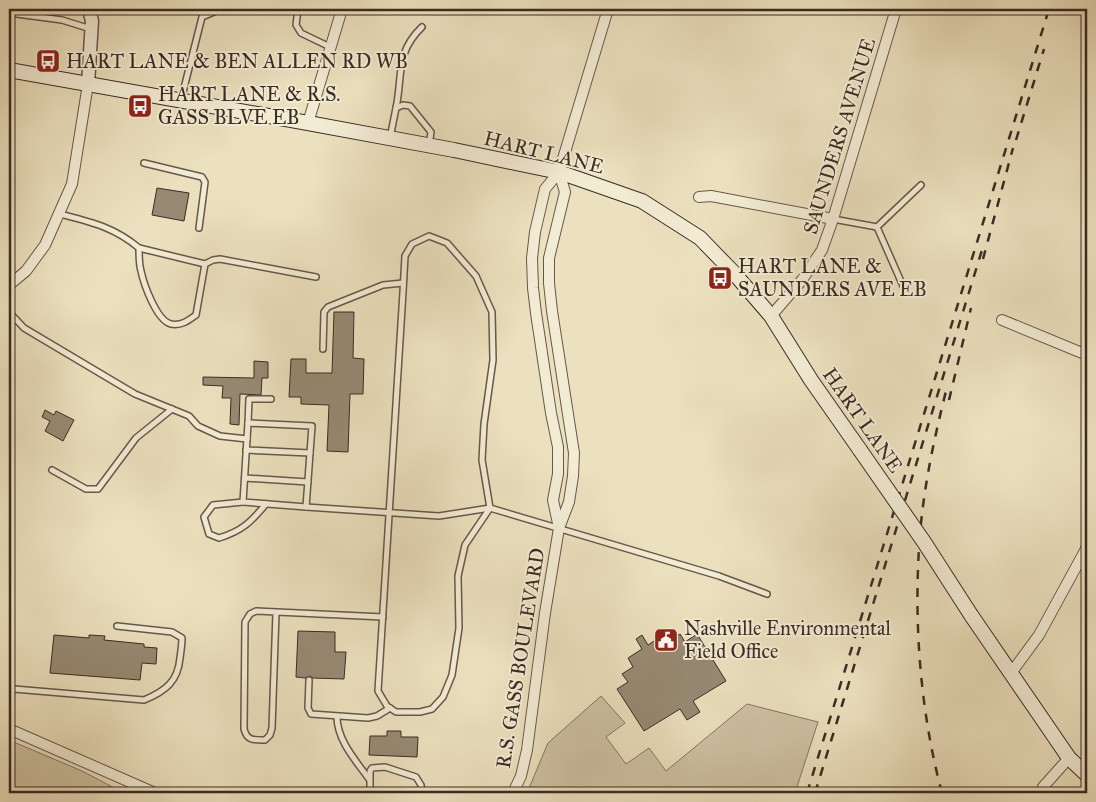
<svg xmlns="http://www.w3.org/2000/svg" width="1096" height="802" viewBox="0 0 1096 802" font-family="'IM FELL Great Primer',serif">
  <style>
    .green { fill: #cec2a4; stroke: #847664 }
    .building { fill: #978a74; stroke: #3a2b23 }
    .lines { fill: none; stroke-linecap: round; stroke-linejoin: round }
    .service-casing { stroke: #66584a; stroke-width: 8 }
    .minor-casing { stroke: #66584a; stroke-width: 12 }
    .tertiary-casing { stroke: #66584a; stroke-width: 15 }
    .secondary-casing { stroke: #3a2b23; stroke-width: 16 }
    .service { stroke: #f3ecd5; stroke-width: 5 }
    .minor { stroke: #f3ecd5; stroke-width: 10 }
    .tertiary { stroke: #f3ecd5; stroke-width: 12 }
    .secondary { stroke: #f3ecd5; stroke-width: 14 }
    .rail { stroke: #3a2b23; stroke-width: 2.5; stroke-dasharray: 9 9; stroke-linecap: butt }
    .secondary-bridge-casing { stroke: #3a2b23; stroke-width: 16; stroke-linecap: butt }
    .secondary-bridge { stroke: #f3ecd5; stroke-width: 14 }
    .labels { text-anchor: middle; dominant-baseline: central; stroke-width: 4; stroke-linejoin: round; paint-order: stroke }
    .poi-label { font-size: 20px; fill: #3a2b23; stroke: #f3ecd5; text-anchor: start }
    .street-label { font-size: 20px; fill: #3a2b23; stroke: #f3ecd5 }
  </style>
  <rect width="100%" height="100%" fill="#ece1bf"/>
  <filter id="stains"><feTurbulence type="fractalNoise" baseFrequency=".004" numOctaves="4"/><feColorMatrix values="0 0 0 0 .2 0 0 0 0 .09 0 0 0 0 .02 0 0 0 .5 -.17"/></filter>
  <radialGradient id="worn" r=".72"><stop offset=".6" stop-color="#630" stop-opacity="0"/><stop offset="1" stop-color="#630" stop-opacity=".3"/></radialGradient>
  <g class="green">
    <path d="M601,696L625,723L606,737L626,764L649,748L666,771L747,704L818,722L795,793H527L548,743Z"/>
    <path d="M9,740L82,771L124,793H9Z"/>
  </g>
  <g class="building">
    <path d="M157,188L189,193L184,221L152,215Z"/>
    <path d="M334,312H354L353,358L364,359L363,394H350L348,452L327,451L329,405L301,404V397H289L291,359H306V373H332Z"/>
    <path d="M254,361L268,362V378H262L261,395L240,394L239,425L230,424L231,398H222L223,386L203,385V377L254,378Z"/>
    <path d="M45,410L54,415L56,411L74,420L63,441L45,431L50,421L42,417Z"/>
    <path d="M298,631L335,632V652H346L344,679L313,678L310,676L305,678L296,677Z"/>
    <path d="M680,634L685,642L697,634L726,681L693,701L700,712L687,720L680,709L644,731L617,689L628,682L622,674L633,667L628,658L642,649L636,639L642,635L648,645L663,635L668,642Z"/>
    <path d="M54,635L89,638V635L105,636L104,640L144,644V647L157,648L156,664L142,663L140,680L50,673Z"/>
    <path d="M387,731H401V737H418L417,757L369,755L370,736H387Z"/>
  </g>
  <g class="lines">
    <defs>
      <g id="service">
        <path d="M298,9L296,25L301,33L330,47"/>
        <path d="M9,13L62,20L91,29"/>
        <path d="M181,100L202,17L221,9"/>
        <path d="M396,108C403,75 395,53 422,27"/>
        <path d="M390,138L396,108L403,105L410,106L431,132L429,145"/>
        <path d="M144,163L202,177L205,182L199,228"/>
        <path d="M60,214C91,222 114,227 139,248C139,255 139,264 141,271C144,285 157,321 171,324C182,326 189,320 196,315L205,264L213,260L220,259L316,277"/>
        <path d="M833,219L877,227"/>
        <path d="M877,227L903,286"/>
        <path d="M877,227L921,185"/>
        <path d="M429,236L447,243L476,276L492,312L493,360L484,424L482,460L490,508L465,545L458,576L459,628L452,675L443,697L432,709L420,712H396L387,706L378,691L403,292L405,256L412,244Z"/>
        <path d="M139,248L205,264"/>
        <path d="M9,312L24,328L135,394L189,416L198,426L220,436L247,439V437"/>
        <path d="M323,349L324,312L328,307L383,285L403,283"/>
        <path d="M248,423L312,426L306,507L243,502Z"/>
        <path d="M248,423L249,399H271"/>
        <path d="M246,450L310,453"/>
        <path d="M52,470L86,489H98L136,438L172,409"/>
        <path d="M245,478L308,482"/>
        <path d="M243,502L213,505L204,517L209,534L219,538C242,531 251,522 266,504"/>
        <path d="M306,507L439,516L490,508L719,576L767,594"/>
        <path d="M276,613L272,728L270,735L265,740C254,740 247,741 244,729L245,622L250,614L256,611L383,617"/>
        <path d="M309,680L308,708L311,714L368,718L377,716L390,708"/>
        <path d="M9,690L14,689L144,700C166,691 178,681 180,658C181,651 182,644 182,638L172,632L117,626"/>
        <path d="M337,717C337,740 356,761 369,779"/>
        <path d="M370,793V771L372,768L385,767L416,777L421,785L422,793"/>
      </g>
      <g id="minor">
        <path d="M308,123L342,9"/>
        <path d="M699,197L711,196L833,219"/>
        <path d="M9,285L26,271L45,245L72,184L88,84"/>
        <path d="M771,316L802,280L822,250L833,219L896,9"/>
        <path d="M1002,320L1087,355"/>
        <path d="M559,528L553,500L558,474V447L551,413L536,313L533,288L532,258L535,232L545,189L559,172L608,9"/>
        <path d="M1011,673L1039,635L1087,547"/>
        <path d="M9,729L155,793"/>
        <path d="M513,793L521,776L527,750L545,613L559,528L569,502L573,476L574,453L552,311L549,283V258L565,192L559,172"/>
        <path d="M1045,793L1043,787L1069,758"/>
      </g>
      <path id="tertiary" d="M88,84L92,21L89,9"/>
      <g id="secondary">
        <path d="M9,70L308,123L454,150L559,172L642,201L700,238L733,272L771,316L811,380L860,450"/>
        <path d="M971,615L1069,758L1087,775"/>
      </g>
    </defs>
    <use href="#service" class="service-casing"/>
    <use href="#minor" class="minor-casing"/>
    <use href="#tertiary" class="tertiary-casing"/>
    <use href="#secondary" class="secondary-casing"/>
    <use href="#service" class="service"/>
    <use href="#minor" class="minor"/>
    <use href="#tertiary" class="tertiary"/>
    <use href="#secondary" class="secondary"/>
    <g class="rail">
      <path d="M1016,140L1044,49"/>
      <path d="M983,259L1013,148"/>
      <path d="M949,400L971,308"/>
      <path d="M807,793L1049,9"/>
      <path d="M815,793L982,250"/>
      <path d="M942,793C921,715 914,629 919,548C922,495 933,443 946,391"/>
    </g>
    <defs>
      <path id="secondary-bridge" d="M860,450L924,542L971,615"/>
    </defs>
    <use href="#secondary-bridge" class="secondary-bridge-casing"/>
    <use href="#secondary-bridge" class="secondary-bridge"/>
  </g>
  <defs>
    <symbol id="bus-square" viewBox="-11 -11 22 22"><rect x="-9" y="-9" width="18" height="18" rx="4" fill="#8f2418" stroke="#f3ecd5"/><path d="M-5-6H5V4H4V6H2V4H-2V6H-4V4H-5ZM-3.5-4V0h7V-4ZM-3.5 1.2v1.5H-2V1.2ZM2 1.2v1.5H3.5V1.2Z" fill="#fff"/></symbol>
    <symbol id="civic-square" viewBox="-11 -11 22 22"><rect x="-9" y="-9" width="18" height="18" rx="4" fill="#8f2418" stroke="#f3ecd5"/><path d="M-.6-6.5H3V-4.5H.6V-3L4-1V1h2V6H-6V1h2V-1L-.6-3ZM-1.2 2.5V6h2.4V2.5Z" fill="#fff"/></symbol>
  </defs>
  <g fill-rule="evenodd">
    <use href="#bus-square" x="34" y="47" width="28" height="28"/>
    <use href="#bus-square" x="126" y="92" width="28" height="28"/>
    <use href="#bus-square" x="706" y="264" width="28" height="28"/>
    <use href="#civic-square" x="652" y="626" width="28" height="28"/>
  </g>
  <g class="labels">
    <g class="poi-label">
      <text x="66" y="61">HART LANE &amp; BEN ALLEN RD WB</text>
      <text x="158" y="94">HART LANE &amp; R.S.<tspan x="158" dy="23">GASS BLVE EB</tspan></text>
      <text x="738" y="266">HART LANE &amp;<tspan x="738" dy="23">SAUNDERS AVE EB</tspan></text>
      <text x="684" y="628">Nashville Environmental<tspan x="684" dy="23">Field Office</tspan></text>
    </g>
    <g class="street-label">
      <text transform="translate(839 136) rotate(-73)">SAUNDERS AVENUE</text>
      <text transform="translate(544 152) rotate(14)">HART LANE</text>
      <text transform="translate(863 420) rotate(55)">HART LANE</text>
      <text transform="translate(520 658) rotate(-81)">R.S. GASS BOULEVARD</text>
    </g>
  </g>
  <rect width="1096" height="802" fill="none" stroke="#ece1bf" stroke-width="30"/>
  <rect x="10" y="10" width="1076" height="782" fill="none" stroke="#3a2b23" stroke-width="2.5"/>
  <rect x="15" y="15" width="1066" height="772" fill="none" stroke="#3a2b23"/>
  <rect width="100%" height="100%" filter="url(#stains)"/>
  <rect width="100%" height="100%" fill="url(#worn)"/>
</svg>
